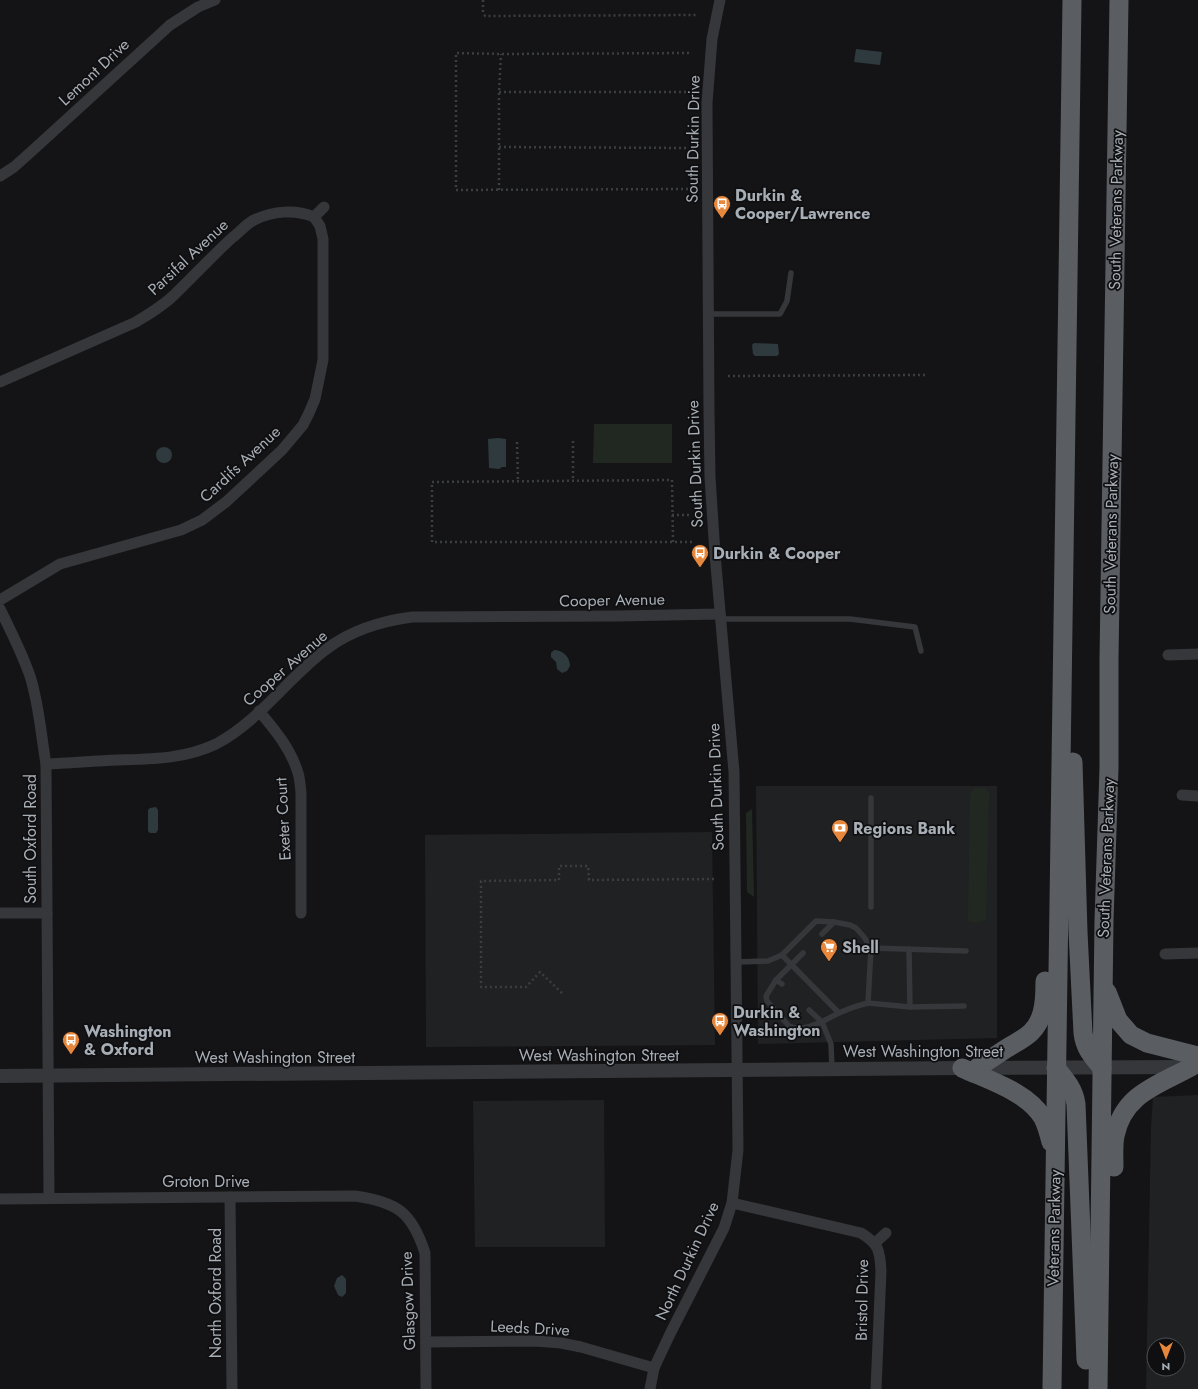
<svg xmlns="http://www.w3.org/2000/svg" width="1198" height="1389" viewBox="0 0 1198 1389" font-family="Jost,sans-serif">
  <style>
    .built { fill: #202123; fill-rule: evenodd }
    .green { fill: #212821 }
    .water { fill: #2e3a3e }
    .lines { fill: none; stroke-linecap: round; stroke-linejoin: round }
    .path { stroke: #3b3e41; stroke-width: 2.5; stroke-dasharray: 2 3; stroke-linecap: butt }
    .service { stroke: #35373a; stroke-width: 5.5 }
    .minor { stroke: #35373a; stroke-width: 11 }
    .tertiary { stroke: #35373a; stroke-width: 14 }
    .trunk { stroke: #5a5e62; stroke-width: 19 }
    .labels { text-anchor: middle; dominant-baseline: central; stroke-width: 3.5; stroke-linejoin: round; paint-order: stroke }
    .street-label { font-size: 16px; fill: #a7aeb5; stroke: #0f0f11 }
    .poi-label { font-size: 16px; font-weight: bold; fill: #a7aeb5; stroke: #0f0f11; text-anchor: start }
  </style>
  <rect width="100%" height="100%" fill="#141416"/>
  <g class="built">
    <path d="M756,786H997V1038L758,1044Z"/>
    <path d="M712,832L715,1045L426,1047L425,835Z"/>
    <path d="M1198,1095V1389H1146L1151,1128L1153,1097ZM1154,1345H1178V1369H1154Z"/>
    <path d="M604,1100L605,1247H475L473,1101Z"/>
  </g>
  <g class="green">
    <path d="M594,424H672V463H593Z"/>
    <path d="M974,788H986L989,793L986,920L976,923L968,921L970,794Z"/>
    <path d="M752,809L754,897L747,892L746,813Z"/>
  </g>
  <g class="water">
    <path d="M856,49L882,52L880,65L854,62Z"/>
    <path d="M754,343L778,344L779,354L777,356H755L753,354L752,345Z"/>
    <path d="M498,438L506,439V467H502L499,469L489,468L488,439Z"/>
    <circle cx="164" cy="455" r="8"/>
    <path d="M554,650C563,650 570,657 570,666L567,671L562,673L557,669L556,662L551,657V653Z"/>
    <path d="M156,807L158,810V830L156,833H150L148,831V810L150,808Z"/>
    <path d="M342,1275L346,1279V1293L342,1297L338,1295L334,1286L337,1278Z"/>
  </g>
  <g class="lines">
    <g class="path">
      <path d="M483,0V12L485,16L696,15"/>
      <path d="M499,92H688"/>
      <path d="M499,147L688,148"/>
      <path d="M688,189L456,190V53L501,54L691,53"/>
      <path d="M499,190V92L501,54"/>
      <path d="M728,376L927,375"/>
      <path d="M573,441V481"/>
      <path d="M517,442L518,481"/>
      <path d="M672,515H692"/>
      <path d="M673,542L672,480L432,482V542H694"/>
      <path d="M562,993L540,972L526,987H481V881L559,880V866H588L589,880L715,879"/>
    </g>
    <g class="service">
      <path d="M708,314H780L787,301L791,273"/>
      <path d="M720,619H850L915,627L921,651"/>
      <path d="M871,907V798"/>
      <path d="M822,934L834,922"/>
      <path d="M871,948L966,951"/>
      <path d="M909,949L910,1007"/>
      <path d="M803,953L776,980L766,996L767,1001L789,1026C801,1031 811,1026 822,1022L809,1010"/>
      <path d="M782,955L838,1012"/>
      <path d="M736,962L768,961L782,955L816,921L834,922L850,925L856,928L864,937L871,948L868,1003C851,1007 837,1013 822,1022L831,1044L832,1069"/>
      <path d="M776,980L782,984"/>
      <path d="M868,1003L910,1007L964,1006"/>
    </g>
    <g class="minor">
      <path d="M0,176L14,167L33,150L170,25L198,7L215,0"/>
      <path d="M314,217L324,207"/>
      <path d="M0,382L136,322C149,314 163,306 174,295C194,276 212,256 233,237C240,232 246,224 254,220C273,211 295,209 314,217"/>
      <path d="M0,600L60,564L181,530L202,520L226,502L282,450L303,425L309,413L315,399L323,360V239L320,226L314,217"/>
      <path d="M0,609C11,631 22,653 30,676C39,704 41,735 46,764L49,1198"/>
      <path d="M1168,655L1198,654"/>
      <path d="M259,711C275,730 291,749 298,773C300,779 300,785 301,792V913"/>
      <path d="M46,764C70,763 94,761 118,760C151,759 185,759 216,744C260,721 289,676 328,648C352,630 382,621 412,617L618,616L720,614"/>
      <path d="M1182,795L1198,796"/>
      <path d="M0,913H47"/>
      <path d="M1165,954L1198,953"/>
      <path d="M230,1197L232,1389"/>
      <path d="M0,1199L355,1196C397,1202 412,1212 425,1253L426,1389"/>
      <path d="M732,1203L861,1233C879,1244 880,1251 881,1271L876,1389"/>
      <path d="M875,1243L886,1233"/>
      <path d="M426,1342L535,1341L561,1343L581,1347L654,1368"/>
      <path d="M650,1389L654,1368L670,1334L724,1228L732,1203L738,1150L734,772L715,554L710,477L709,411L707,103L712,39L720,0"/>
    </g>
    <path class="tertiary" d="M0,1076L962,1068L1188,1067"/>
    <g class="trunk">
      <path d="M1073,762L1078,932L1083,1033C1085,1049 1092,1056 1102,1068"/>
      <path d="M1107,992L1118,1020L1131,1035L1147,1043L1198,1056"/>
      <path d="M962,1068C988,1080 1028,1092 1043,1118C1047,1126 1049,1134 1051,1142"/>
      <path d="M977,1068C986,1062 995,1056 1004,1050C1021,1039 1036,1035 1042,1013C1045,1003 1045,992 1045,981"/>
      <path d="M1056,1068C1065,1079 1074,1089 1076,1104L1086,1360"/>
      <path d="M1114,1167C1114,1157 1113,1146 1115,1136C1123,1094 1158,1085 1191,1067"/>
      <path d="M1052,1389L1072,0"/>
      <path d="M1098,1389L1104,921L1109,768V660L1119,0"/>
    </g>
  </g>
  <defs>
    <symbol id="bus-pin" viewBox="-11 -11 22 30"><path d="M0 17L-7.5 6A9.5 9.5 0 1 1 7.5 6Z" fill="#e6873c" stroke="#0f0f11"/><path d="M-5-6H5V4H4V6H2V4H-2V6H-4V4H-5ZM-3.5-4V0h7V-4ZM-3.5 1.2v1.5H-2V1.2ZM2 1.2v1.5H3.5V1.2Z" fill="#fff"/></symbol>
    <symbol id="bank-pin" viewBox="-11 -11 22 30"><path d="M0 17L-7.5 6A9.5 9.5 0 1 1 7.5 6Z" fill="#e6873c" stroke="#0f0f11"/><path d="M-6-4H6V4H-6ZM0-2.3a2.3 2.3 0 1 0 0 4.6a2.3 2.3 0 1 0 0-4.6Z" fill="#fff"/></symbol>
    <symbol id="supermarket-pin" viewBox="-11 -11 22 30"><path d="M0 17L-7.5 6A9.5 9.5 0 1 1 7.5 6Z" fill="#e6873c" stroke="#0f0f11"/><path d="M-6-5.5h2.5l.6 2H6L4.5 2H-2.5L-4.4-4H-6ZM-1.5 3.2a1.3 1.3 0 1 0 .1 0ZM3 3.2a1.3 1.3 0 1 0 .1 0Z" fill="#fff"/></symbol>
  </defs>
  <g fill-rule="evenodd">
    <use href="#bus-pin" x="712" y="194" width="20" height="27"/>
    <use href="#bus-pin" x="690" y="543" width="20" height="27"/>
    <use href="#bank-pin" x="830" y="818" width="20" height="27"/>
    <use href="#supermarket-pin" x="819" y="937" width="20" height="27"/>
    <use href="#bus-pin" x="710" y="1011" width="20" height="27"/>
    <use href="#bus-pin" x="61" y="1030" width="20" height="27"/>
  </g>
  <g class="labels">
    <g class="street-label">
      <text transform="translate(94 72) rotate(-43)">Lemont Drive</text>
      <text transform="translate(693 139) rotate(-89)">South Durkin Drive</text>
      <text transform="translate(1116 210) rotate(-89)">South Veterans Parkway</text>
      <text transform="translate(188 257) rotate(-43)">Parsifal Avenue</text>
      <text transform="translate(240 464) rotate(-43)">Cardifs Avenue</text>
      <text transform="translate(695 464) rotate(-92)">South Durkin Drive</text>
      <text transform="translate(1111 534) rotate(-89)">South Veterans Parkway</text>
      <text transform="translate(612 600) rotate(-1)">Cooper Avenue</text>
      <text transform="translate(285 668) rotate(-41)">Cooper Avenue</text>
      <text transform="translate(716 787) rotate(-92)">South Durkin Drive</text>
      <text transform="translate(283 819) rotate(-93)">Exeter Court</text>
      <text transform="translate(30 839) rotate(-90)">South Oxford Road</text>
      <text transform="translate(1106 858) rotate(-88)">South Veterans Parkway</text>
      <text x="923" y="1051">West Washington Street</text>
      <text x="599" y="1055">West Washington Street</text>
      <text x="275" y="1057">West Washington Street</text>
      <text x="206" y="1181">Groton Drive</text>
      <text transform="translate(1054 1228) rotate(-89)">Veterans Parkway</text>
      <text transform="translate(687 1261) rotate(-65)">North Durkin Drive</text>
      <text transform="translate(215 1293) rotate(-90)">North Oxford Road</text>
      <text transform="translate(862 1300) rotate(-89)">Bristol Drive</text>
      <text transform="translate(408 1301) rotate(-92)">Glasgow Drive</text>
      <text transform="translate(530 1328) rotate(3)">Leeds Drive</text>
    </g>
    <g class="poi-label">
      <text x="735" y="195">Durkin &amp;<tspan x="735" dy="18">Cooper/Lawrence</tspan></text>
      <text x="713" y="553">Durkin &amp; Cooper</text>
      <text x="853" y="828">Regions Bank</text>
      <text x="842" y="947">Shell</text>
      <text x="733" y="1012">Durkin &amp;<tspan x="733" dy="18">Washington</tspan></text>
      <text x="84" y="1031">Washington<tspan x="84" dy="18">&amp; Oxford</tspan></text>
    </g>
  </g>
  <g transform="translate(1166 1357) rotate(180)"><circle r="19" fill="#0f0f11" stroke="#4c4f53"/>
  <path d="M0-3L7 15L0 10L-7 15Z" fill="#e6873c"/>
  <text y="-6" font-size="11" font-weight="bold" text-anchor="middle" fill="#a7aeb5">N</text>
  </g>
</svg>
